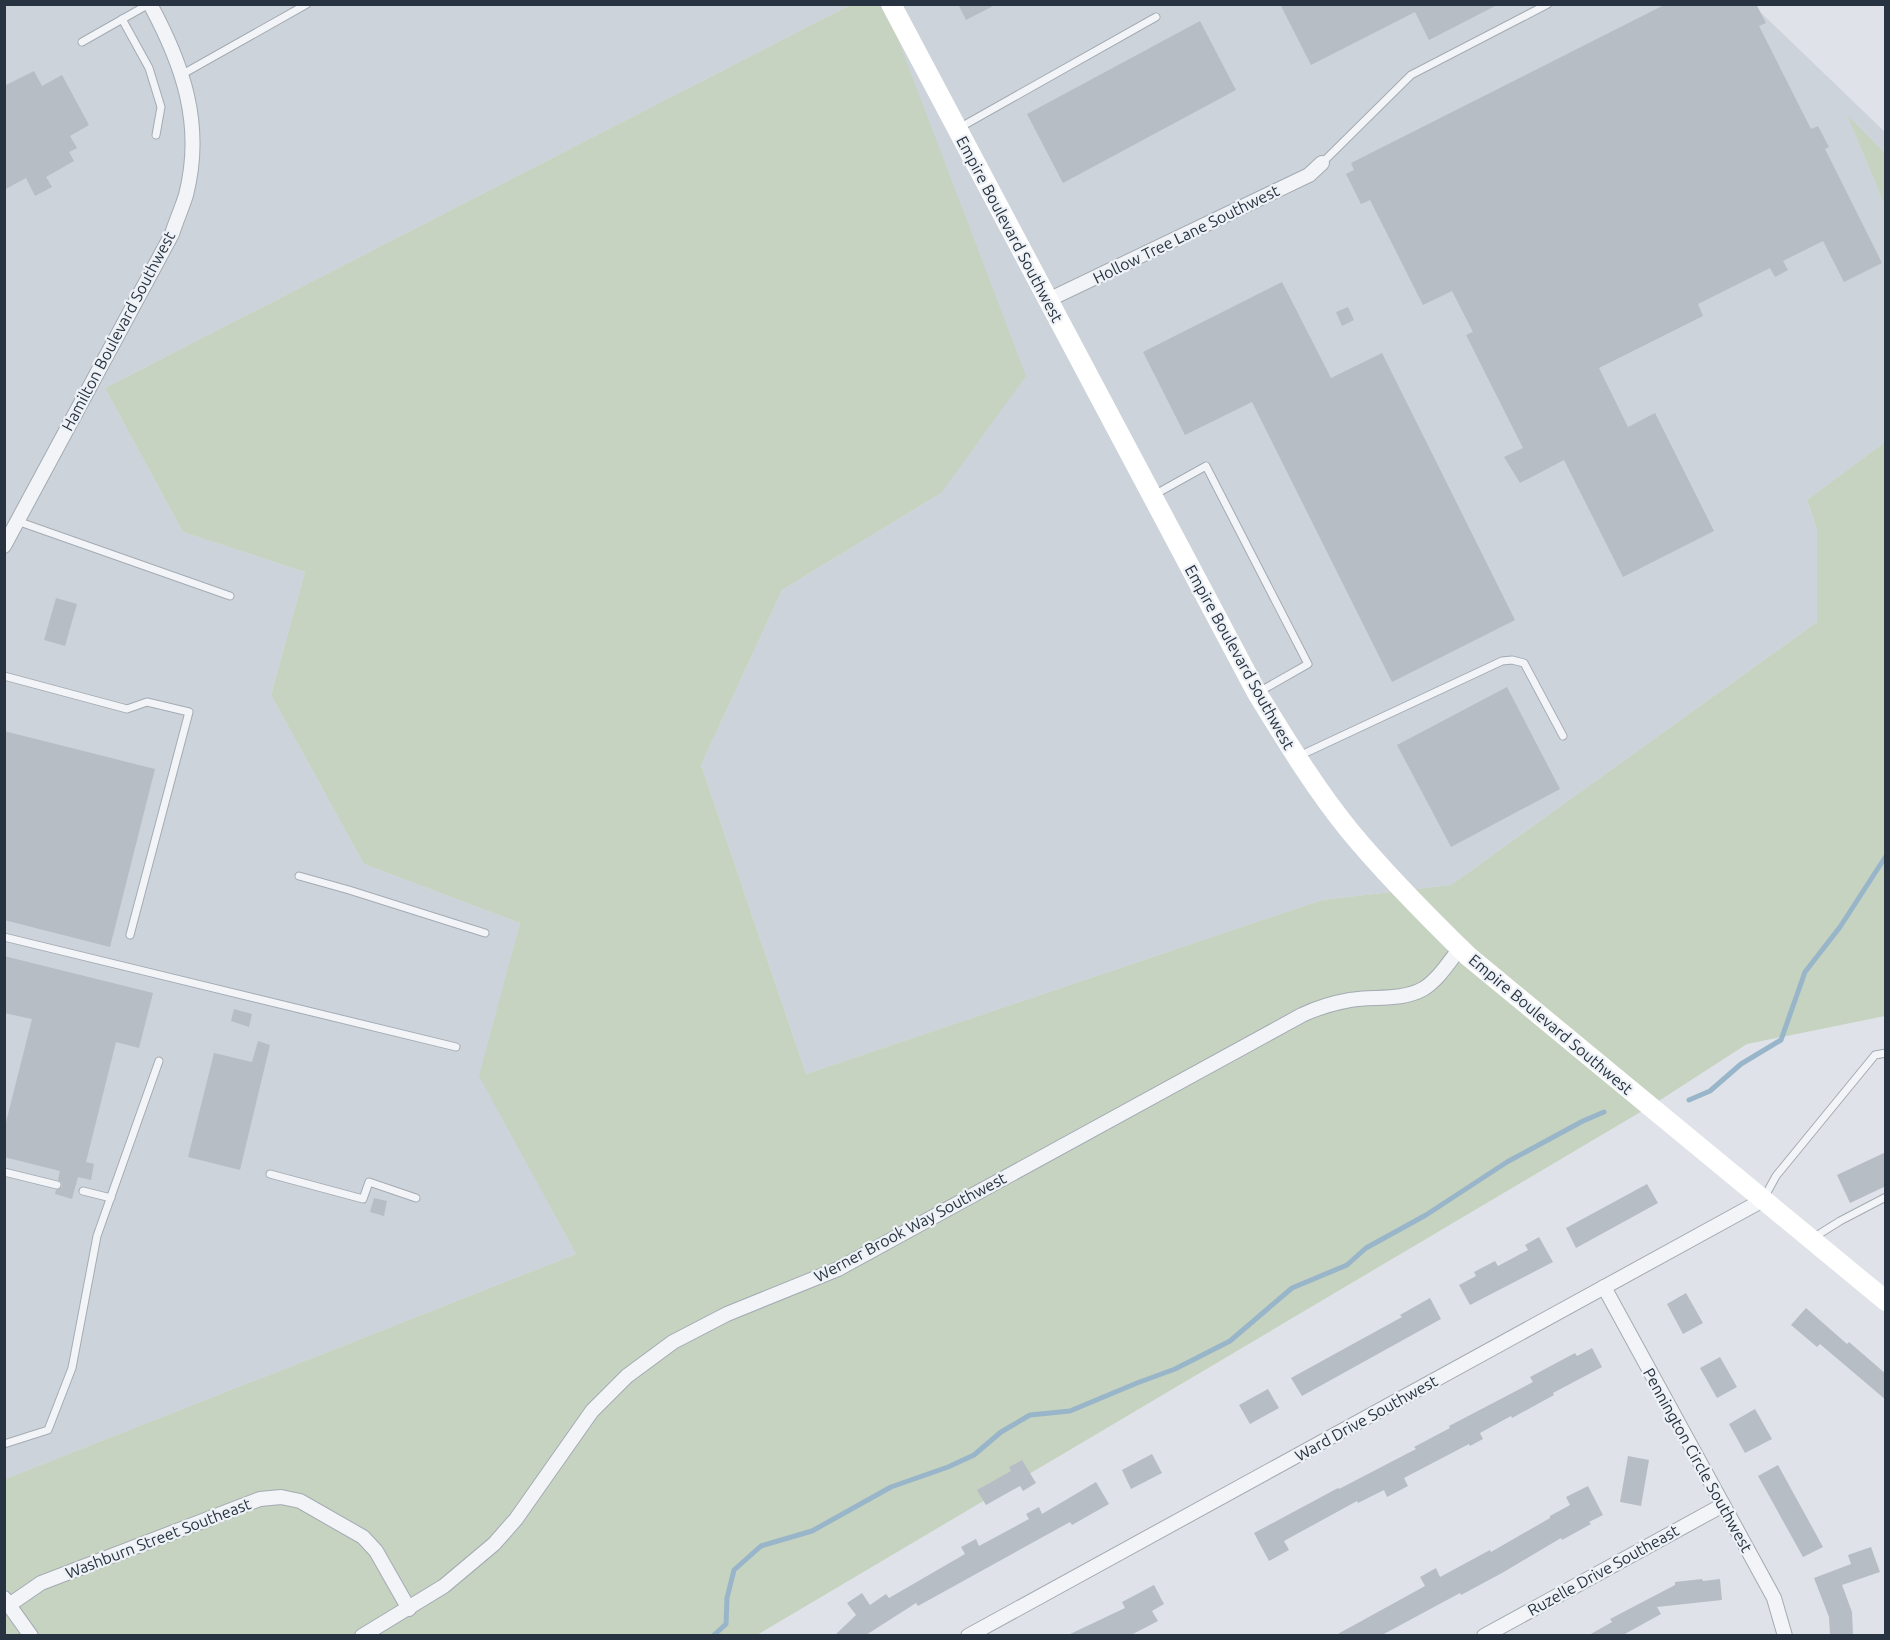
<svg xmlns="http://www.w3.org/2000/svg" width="1890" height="1640" viewBox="0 0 1890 1640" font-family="Ubuntu,sans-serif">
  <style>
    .built { fill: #cdd3db }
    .green { fill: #c6d3c0 }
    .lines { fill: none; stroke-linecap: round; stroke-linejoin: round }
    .stream { stroke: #99b5ca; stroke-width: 5 }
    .building { fill: #b6bdc5 }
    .lane-casing { stroke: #a4abb3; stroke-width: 9 }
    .street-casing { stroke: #a4abb3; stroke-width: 16 }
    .lane { stroke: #f2f4f7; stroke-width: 7 }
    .street { stroke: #f2f4f7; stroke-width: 14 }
    .secondary { stroke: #fff; stroke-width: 20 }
    .labels { text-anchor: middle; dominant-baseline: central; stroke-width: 4.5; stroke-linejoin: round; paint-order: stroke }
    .street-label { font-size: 16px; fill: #273340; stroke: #eef2f6 }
  </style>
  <rect width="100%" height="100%" fill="#dfe3e9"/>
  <g class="built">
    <path d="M5,5H850L105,388L183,532L305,572L271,695L364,864L520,923L480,1076L576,1254L5,1479Z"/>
    <path d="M885,5H1753L1885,132V153L1848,117L1885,206V442L1807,500L1817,530V622L1451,885L1322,900L806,1074L701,765L782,590L941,493Z"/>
  </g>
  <g class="green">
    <path d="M850,5H885L1026,376L941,493L782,590L701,765L806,1074L1322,900L1451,885L1817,622V530L1807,500L1885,442V1016L1747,1044L1654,1104L757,1635L5,1636V1479L576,1254L479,1076L520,923L364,864L271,695L305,572L183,532L105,388Z"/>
    <path d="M1847,115L1885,153V206Z"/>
  </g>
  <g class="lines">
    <g class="stream">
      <path d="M1689,1100L1710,1091L1741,1064L1781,1040L1805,972L1840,927L1886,856"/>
      <path d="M713,1636L726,1624L727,1598L734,1570L761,1546L812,1531L891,1487L948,1467L974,1455L1001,1432L1030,1415L1070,1411L1137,1383L1175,1369L1230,1341L1292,1288L1347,1265L1366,1248L1426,1215L1507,1162L1583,1121L1604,1112"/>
    </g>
  </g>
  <g class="building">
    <path d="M958,4H997L966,20Z"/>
    <path d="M1280,4H1499L1429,40L1415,12L1311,65Z"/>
    <path d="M1666,4H1756L1766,23L1759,26L1811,129L1818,126L1829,147L1825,149L1882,263L1844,282L1823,241L1783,261L1788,270L1775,277L1770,268L1698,304L1703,316L1599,368L1628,427L1655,413L1714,531L1623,577L1564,460L1520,483L1504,457L1523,448L1466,335L1473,332L1452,291L1423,305L1370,200L1361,204L1346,174L1354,170L1351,163Z"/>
    <path d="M1200,21L1236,90L1063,183L1027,114Z"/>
    <path d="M34,71L42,86L62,75L89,125L70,136L77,148L69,152L74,161L46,177L52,187L35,196L26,178L4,190V86Z"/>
    <path d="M1282,282L1331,378L1382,353L1515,620L1392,682L1252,402L1185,435L1143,352Z"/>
    <path d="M1348,307L1354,320L1342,326L1336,312Z"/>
    <path d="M56,598L77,604L65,646L44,640Z"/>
    <path d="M1507,687L1560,789L1451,847L1397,745Z"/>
    <path d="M4,731L155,769L110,947L4,920Z"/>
    <path d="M4,956L153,993L139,1048L116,1042L86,1162L94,1164L91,1180L78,1177L72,1199L55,1194L56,1190L62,1187V1183L58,1180L60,1171L4,1157V1130L32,1019L4,1013Z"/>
    <path d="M234,1009L252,1014L249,1027L231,1021Z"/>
    <path d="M258,1041L270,1045L240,1170L188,1157L214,1053L252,1062Z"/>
    <path d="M1886,1152V1186L1850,1203L1837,1175Z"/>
    <path d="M1647,1184L1658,1203L1576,1248L1566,1228Z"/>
    <path d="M374,1198L387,1201L384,1216L370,1212Z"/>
    <path d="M1539,1237L1553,1262L1470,1305L1459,1285L1476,1276L1474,1272L1495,1261L1498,1266L1528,1250L1525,1245Z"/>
    <path d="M1686,1293L1703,1323L1683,1334L1667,1304Z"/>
    <path d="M1430,1298L1441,1319L1302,1396L1291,1378L1402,1317L1400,1315Z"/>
    <path d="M1806,1308L1847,1344L1849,1342L1886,1374V1400L1820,1344L1817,1347L1791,1325Z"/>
    <path d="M1592,1348L1602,1367L1553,1393L1554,1395L1512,1418L1511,1416L1480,1433L1483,1439L1470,1446L1469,1444L1404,1478L1408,1486L1387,1497L1384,1490L1358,1503L1357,1501L1284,1541L1289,1550L1269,1561L1254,1533L1338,1488L1339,1489L1416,1449L1414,1447L1450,1428L1449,1426L1533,1382L1530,1377L1575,1353L1577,1356Z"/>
    <path d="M1720,1357L1737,1387L1717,1398L1700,1368Z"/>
    <path d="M1268,1389L1279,1408L1250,1424L1239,1405Z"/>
    <path d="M1755,1409L1772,1439L1745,1453L1729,1424Z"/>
    <path d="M1152,1454L1162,1473L1131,1489L1122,1470Z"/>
    <path d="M1628,1456L1649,1460L1641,1506L1620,1502Z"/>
    <path d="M1022,1460L1036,1483L1023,1491L1020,1486L986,1505L977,1490L1011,1471L1009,1467Z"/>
    <path d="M1778,1465L1823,1547L1803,1557L1758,1476Z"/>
    <path d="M1096,1482L1109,1504L1072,1525L1070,1522L918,1606L916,1603L866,1635H835L856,1615L847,1603L862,1593L870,1605L886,1594L889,1598L965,1554L961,1547L976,1539L979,1546L1029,1519L1026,1514L1039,1507L1042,1514Z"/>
    <path d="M1588,1486L1603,1515L1589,1522L1591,1524L1562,1540L1561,1538L1502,1573L1461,1595L1460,1593L1382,1635H1336L1425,1586L1420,1577L1436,1568L1440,1577L1490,1550L1491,1552L1550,1518V1516L1570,1505L1566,1497Z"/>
    <path d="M1871,1547L1880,1572L1842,1585L1852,1612L1853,1635H1830L1829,1617L1814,1578L1851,1564L1848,1555Z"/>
    <path d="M1702,1579L1703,1581L1720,1579L1722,1600L1657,1607L1661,1614L1623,1635H1589L1612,1622L1610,1619L1675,1585V1582Z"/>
    <path d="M1154,1585L1164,1604L1152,1611L1158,1621L1131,1635H1068L1125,1608L1122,1602Z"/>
  </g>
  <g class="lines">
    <defs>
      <g id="lane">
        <path d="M122,19L149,68L161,107L156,135"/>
        <path d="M82,42L149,4"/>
        <path d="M181,75L307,4"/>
        <path d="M959,128L1156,17"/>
        <path d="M1322,163L1411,75L1548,4"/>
        <path d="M1154,495L1206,466L1308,664L1257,693"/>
        <path d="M17,521L230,596"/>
        <path d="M4,676L127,709L147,702L189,712L130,935"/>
        <path d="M1299,756L1502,661L1512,660L1524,663L1563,736"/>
        <path d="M299,876L349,890L485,933"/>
        <path d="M4,937L456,1047"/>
        <path d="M4,1172L57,1185"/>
        <path d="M270,1174L363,1199L369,1182L416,1198"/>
        <path d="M83,1191L111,1198"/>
        <path d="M1764,1198L1776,1176L1875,1055L1886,1053"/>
        <path d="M1813,1238L1840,1221L1886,1197"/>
        <path d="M4,1444L48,1430L72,1368L97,1236L159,1061"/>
      </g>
      <g id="street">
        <path d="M1048,300L1309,175L1322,163"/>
        <path d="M4,546L172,234C176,221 182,208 186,195C204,125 183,65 150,4"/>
        <path d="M1604,1287L1774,1598L1785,1636"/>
        <path d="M4,1598L31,1636"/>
        <path d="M9,1605L41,1583L260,1499L281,1497L300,1501L363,1537L376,1551L409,1609"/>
        <path d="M362,1636L444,1586L494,1544L516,1519L592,1411L627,1376L673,1342L727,1314L838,1269L1302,1015C1317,1008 1333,1003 1350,1000C1374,996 1401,1001 1423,989C1438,980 1449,962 1460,948"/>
        <path d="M968,1636L1763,1200"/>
        <path d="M1484,1636L1723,1505"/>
      </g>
    </defs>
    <use href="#lane" class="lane-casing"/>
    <use href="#street" class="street-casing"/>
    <use href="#lane" class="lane"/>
    <use href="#street" class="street"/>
    <path class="secondary" d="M891,4L1257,693C1286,740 1314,787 1349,830C1386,875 1426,915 1468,956L1886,1301"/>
  </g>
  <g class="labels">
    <g class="street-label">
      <text transform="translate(1010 229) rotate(62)">Empire Boulevard Southwest</text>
      <text transform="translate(1186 234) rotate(-26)">Hollow Tree Lane Southwest</text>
      <text transform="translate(118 331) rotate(-62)">Hamilton Boulevard Southwest</text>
      <text transform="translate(1240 657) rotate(61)">Empire Boulevard Southwest</text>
      <text transform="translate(1551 1024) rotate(40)">Empire Boulevard Southwest</text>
      <text transform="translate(910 1227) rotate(-28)">Werner Brook Way Southwest</text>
      <text transform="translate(1366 1418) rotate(-29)">Ward Drive Southwest</text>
      <text transform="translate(1698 1460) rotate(61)">Pennington Circle Southwest</text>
      <text transform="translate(158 1538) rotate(-21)">Washburn Street Southeast</text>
      <text transform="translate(1603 1570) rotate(-29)">Ruzelle Drive Southeast</text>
    </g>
  </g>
  <rect width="1890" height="1640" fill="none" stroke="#273340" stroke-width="12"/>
</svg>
